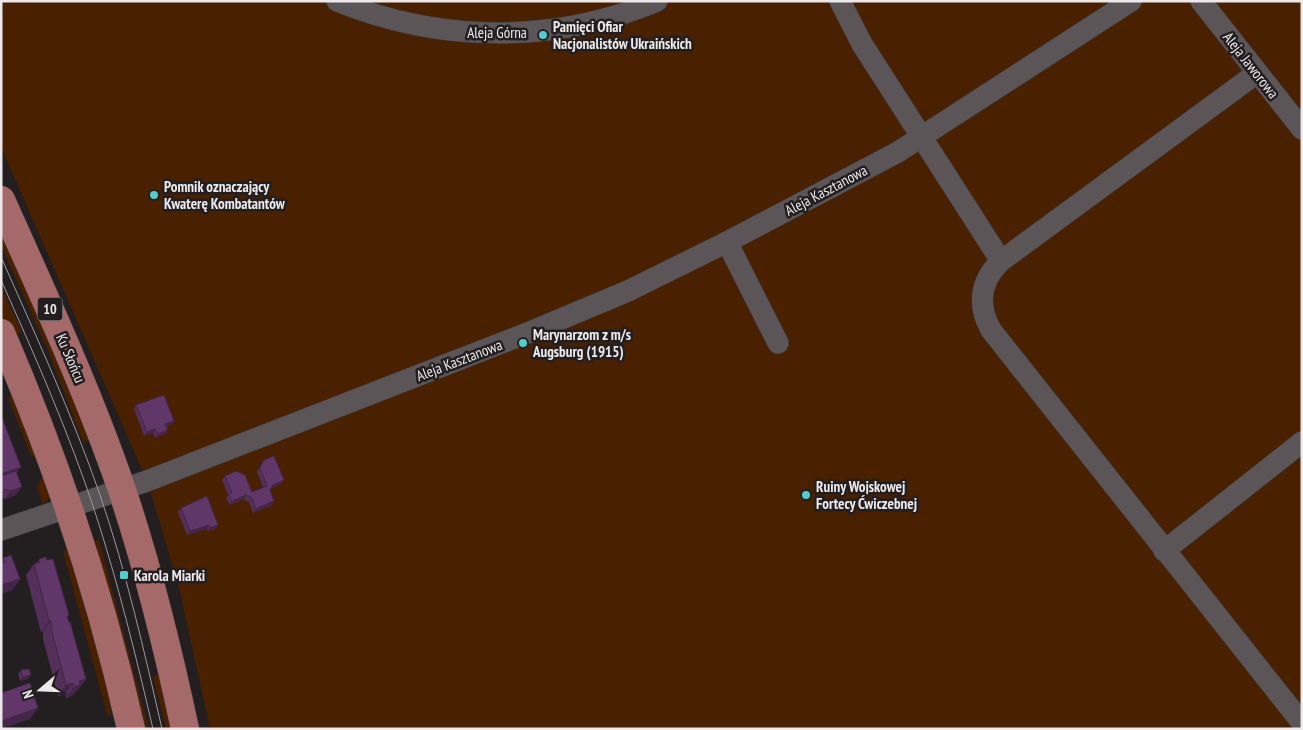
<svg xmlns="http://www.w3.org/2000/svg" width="1303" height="730" viewBox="0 0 1303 730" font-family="'PT Sans Narrow',sans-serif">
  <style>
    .green { fill: #492000 }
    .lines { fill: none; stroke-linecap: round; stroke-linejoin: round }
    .street-casing { stroke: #3e3a3c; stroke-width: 22 }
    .primary-casing { stroke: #3e3a3c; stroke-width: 29 }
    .street { stroke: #5b5558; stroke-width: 21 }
    .primary { stroke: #a56969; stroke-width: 28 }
    .tram { stroke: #9d989a; stroke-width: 1 }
    .wall { fill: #532f59 }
    .shaded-wall { fill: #432649 }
    .building { fill: #603768; stroke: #432649 }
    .poi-dot { fill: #52ccd1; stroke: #231e20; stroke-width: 2 }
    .labels { text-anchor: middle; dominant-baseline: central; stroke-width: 5; stroke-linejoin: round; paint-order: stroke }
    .shield { fill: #231e20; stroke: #b0acae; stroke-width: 1 }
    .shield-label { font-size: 14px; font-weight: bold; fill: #ede9eb }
    .poi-label { font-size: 15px; font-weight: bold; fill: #ede9eb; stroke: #231e20; text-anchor: start }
    .street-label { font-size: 15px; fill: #ede9eb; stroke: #231e20 }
  </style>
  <rect width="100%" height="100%" fill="#231e20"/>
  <g class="green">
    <path d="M1,1H1302V729H210L178,583L147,481L1,147Z"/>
    <path d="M1,223L93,438L83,442L49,353L1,245Z"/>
    <path d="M1,286L22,332L11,337L1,314Z"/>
    <path d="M17,393L39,459L30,454L8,397Z"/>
    <path d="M43,474L52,495L43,505L37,488Z"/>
    <path d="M99,540L149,729H139L90,543Z"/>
    <path d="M73,547L114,706L108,718L64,555L65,549Z"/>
    <path d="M163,674L176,729H166L153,676Z"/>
  </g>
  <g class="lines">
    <defs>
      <g id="street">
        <path d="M337,1C441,43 554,44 657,1"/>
        <path d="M840,1L862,44L1001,261"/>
        <path d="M1201,1L1302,129"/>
        <path d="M1257,73L1001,261C980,281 977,305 991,330L1302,723"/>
        <path d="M727,242L778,343"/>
        <path d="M1,530L147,481L530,332L628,291L727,242L898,152L1131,1"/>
        <path d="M1164,551L1302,442"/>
      </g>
      <g id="primary">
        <path d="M1,200C44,296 88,391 122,490C148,568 168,649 185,729"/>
        <path d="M1,333C57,463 100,591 131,729"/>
      </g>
    </defs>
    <use href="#street" class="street-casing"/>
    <use href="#primary" class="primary-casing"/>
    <use href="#street" class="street"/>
    <use href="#primary" class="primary"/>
    <g class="tram">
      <path d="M1,257C36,336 72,414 100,495C126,571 144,650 162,729"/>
      <path d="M1,280C35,356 69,433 95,512C118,583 136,656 153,729"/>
    </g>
  </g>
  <g class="wall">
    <path d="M136,405L174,421L171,425L166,427L168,430L165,434L155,438L153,433L144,436L134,409Z"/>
    <path d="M1,415L18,471L17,472L16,495L5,499L1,497Z"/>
    <path d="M264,460L284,480L281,484L271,488L270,490L272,505L253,513L249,502L243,499L230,505L226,498L228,495L222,480L225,476L252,492L263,487L257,472Z"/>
    <path d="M181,508L218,525L215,529L207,531V529L187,535L178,512Z"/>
    <path d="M3,558L20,579L12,590L1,594V560Z"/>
    <path d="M39,559L69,615L67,618L86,679L78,690L76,691L72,696L66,698L65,694L58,696L43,639V632H41L26,575L34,564H36Z"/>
    <path d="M21,670L28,679L20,681L18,674Z"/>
  </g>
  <g class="shaded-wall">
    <path d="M174,421L171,425L163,428L165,424Z"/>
    <path d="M155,429L153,433L144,436L147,432Z"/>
    <path d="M168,430L165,434L155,438L158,434Z"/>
    <path d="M21,467L18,471L1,477V474Z"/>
    <path d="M284,480L281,484L270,488L273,485Z"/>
    <path d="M22,487L16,495L5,499L10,491Z"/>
    <path d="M246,495L243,499L230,505L232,501Z"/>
    <path d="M274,501L272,505L253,513L256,509Z"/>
    <path d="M209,525L207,529L187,535L190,531Z"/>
    <path d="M218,525L215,529L207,531L210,528Z"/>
    <path d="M20,579L12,590L1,594V585Z"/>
    <path d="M49,621H51L43,632H41Z"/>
    <path d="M31,675L28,679L20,681L22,677Z"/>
    <path d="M86,679L78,690L76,691L72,696L66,698L74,687L79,681Z"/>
    <path d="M73,683L65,694L58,696L66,685Z"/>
    <path d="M38,708L30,719L1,729V721Z"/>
  </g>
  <g class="building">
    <path d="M164,395L174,421L165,424L168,430L158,434L155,429L147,432L136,405Z"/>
    <path d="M1,415L21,467L1,474Z"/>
    <path d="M274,456L284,480L273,485L270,490L274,501L256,509L252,498L246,495L232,501L229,494L232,493L225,476L236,471L245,475L252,492L267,486L260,468L264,460Z"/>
    <path d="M16,471L22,487L10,491L5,489L2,494H1V476Z"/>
    <path d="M207,496L218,525L210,528L209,525L190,531L181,508Z"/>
    <path d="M11,555L20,579L1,585V563L5,562L3,558Z"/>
    <path d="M46,557L47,560L53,559L69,615L67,616L69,623L70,622L86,679L79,681L80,685L74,687L73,683L66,685L51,628V621H49L34,564L40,562L39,559Z"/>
    <path d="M29,669L31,675L22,677L21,670Z"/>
    <path d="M30,683L38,708L1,721V693Z"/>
  </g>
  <g class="poi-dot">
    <circle cx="543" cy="35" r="5"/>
    <circle cx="154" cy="195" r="5"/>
    <circle cx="523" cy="343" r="5"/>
    <circle cx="806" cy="495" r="5"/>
    <rect x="119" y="570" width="10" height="10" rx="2.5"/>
  </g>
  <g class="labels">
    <rect class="shield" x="37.5" y="297.5" width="25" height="23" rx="4"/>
    <g class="shield-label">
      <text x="50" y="309">10</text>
    </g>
    <g class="poi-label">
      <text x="553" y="26">Pamięci Ofiar<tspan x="553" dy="17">Nacjonalistów Ukraińskich</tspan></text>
      <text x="164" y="186">Pomnik oznaczający<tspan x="164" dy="17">Kwaterę Kombatantów</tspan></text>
      <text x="533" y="334">Marynarzom z m/s<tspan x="533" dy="17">Augsburg (1915)</tspan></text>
      <text x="816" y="486">Ruiny Wojskowej<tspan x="816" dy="17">Fortecy Ćwiczebnej</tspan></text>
      <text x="134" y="575">Karola Miarki</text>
    </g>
    <g class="street-label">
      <text x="497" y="32">Aleja Górna</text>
      <text transform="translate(1251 65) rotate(52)">Aleja Jaworowa</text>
      <text transform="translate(826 190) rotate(-28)">Aleja Kasztanowa</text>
      <text transform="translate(71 358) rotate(67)">Ku Słońcu</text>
      <text transform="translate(459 360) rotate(-21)">Aleja Kasztanowa</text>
    </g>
  </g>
  <rect width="1303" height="730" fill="none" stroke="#ede9eb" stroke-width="5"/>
  <g transform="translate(40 690) rotate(251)" stroke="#231e20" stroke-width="4" paint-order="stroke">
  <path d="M0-4L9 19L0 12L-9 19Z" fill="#ede9eb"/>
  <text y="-8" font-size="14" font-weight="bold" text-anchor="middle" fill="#ede9eb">N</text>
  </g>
</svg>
